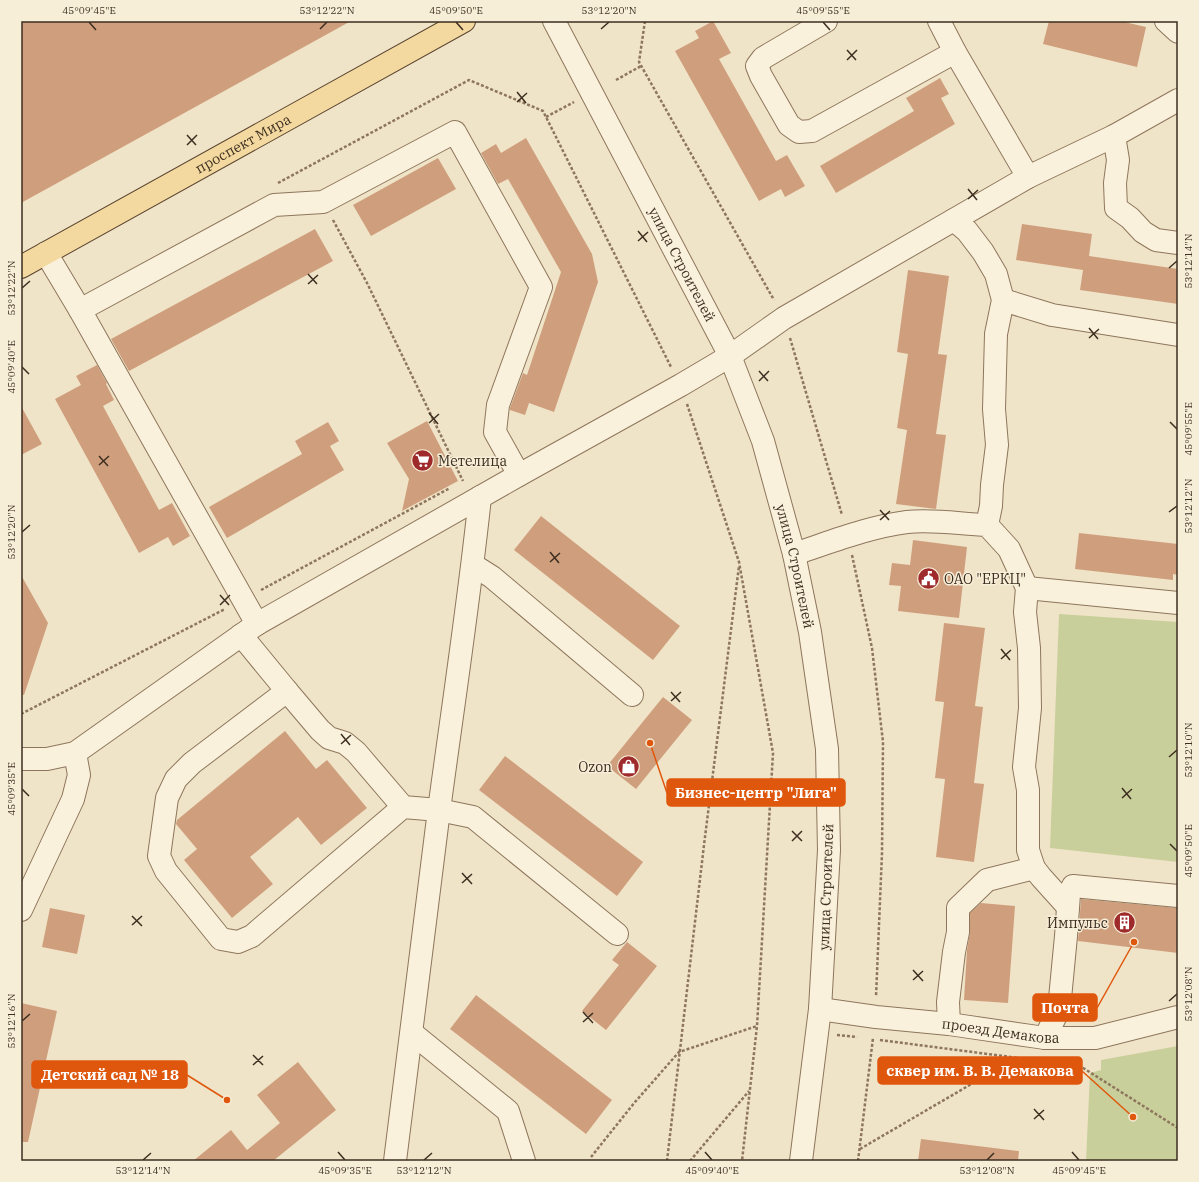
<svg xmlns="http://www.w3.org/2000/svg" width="1199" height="1182" viewBox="0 0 1199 1182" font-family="'IBM Plex Serif',serif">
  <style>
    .green { fill: #c9cf9b }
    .building { fill: #cf9f7d }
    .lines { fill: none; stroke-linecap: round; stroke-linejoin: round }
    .minor-casing { stroke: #8d765c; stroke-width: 24 }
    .major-casing { stroke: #5b4430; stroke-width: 24 }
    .path { stroke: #8d765c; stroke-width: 2.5; stroke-dasharray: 3 2; stroke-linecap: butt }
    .minor { stroke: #faf1dc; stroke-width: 22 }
    .major { stroke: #f3d9a0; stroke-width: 22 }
    .ticks { fill: none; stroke: #3d2e20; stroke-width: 1.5 }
    .labels { text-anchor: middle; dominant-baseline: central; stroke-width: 3; stroke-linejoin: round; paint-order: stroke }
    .street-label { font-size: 14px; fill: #3d2e20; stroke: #f7eed8 }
    .poi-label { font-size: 14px; fill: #3d2e20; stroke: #f7eed8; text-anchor: start }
    .leader { fill: none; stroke: #df570d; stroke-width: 1.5 }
    .callout-dot { fill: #df570d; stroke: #f7eed8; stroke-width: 1.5 }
    .callout { fill: #df570d; stroke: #df570d; stroke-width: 1.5 }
    .callout-label { font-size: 15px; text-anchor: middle; font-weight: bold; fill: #fff }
    .neatline { fill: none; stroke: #3d2e20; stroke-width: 1.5 }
    .ticks-label { font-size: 10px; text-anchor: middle; fill: #3d2e20 }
  </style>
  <rect width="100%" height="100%" fill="#f0e4c8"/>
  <g class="green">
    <path d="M1059,614L1178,622V862L1050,848Z"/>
    <path d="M1178,1046V1161H1086L1090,1073L1101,1070V1060Z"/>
  </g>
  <g class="building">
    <path d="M21,21H351L21,203Z"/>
    <path d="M713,21L731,53L719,59L776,161L787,155L805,186L785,197L781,189L759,201L675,51L699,38L695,31Z"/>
    <path d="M1049,21H1120L1146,27L1137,67L1043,44Z"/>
    <path d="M940,78L949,94L941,98L955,124L836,193L820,166L914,111L906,98Z"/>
    <path d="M526,138L592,254L598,282L554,412L529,403L525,415L510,410V408L523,373L527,375L561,272L508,179L498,184L481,153L496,144L501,153Z"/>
    <path d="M438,158L456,189L371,236L353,205Z"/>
    <path d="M1022,224L1092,234L1089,256L1178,269V304L1080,290L1083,270L1016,260Z"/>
    <path d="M315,229L333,261L129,371L111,339Z"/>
    <path d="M908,270L949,276L938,354L947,355L936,434L946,435L936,509L896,504L907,430L897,428L908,354L897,352Z"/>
    <path d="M97,365L107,383L106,384L114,400L103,406L159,510L172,503L190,536L173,546L168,537L139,553L55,399L81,385L76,376Z"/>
    <path d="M21,406L42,444L21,455Z"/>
    <path d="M427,421L458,481L402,511L409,479L387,443Z"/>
    <path d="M328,422L339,441L330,446L344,470L227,538L209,507L302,454L295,441Z"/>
    <path d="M541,516L680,626L653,660L514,550Z"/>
    <path d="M1079,533L1178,544V575L1173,574V580L1075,569Z"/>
    <path d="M913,540L967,547L959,618L898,611L901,586L889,585L892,563L910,565Z"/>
    <path d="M21,575L48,623L24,695L21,694Z"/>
    <path d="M944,623L985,628L975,706L983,707L974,783L984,784L974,862L936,857L945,779L935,778L944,702L935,701Z"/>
    <path d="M663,697L692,720L636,789L607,766Z"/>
    <path d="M285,731L316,769L327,760L367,808L321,845L298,817L250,857L273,884L232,918L184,860L197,849L176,824L177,820Z"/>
    <path d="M505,756L643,862L617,896L479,790Z"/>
    <path d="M1081,899L1178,908V953L1078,941Z"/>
    <path d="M981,903L1015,906L1008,1003L964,1000L967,950L970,932V913Z"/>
    <path d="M50,908L85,915L77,954L42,947Z"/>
    <path d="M627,942L657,966L606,1030L582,1011L619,965L612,960Z"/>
    <path d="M476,995L612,1100L586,1134L450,1029Z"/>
    <path d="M21,1003L57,1011L28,1142H21Z"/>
    <path d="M298,1062L336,1110L273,1161H193L231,1130L247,1150L280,1123L257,1095Z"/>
    <path d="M921,1139L1019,1151L1018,1161H918Z"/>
  </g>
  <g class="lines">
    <defs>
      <g id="minor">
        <path id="s1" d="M554,21L730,356L763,441L794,554L810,632L827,749L829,850L820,1009L801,1161"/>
        <path d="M826,21L763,58L757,66L761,76L789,125L799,132L812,131L955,52"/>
        <path d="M939,21L955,52L1028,177"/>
        <path d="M1166,21L1178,32"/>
        <path d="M1114,136L1118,160L1115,183L1116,208L1130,218L1143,232L1156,240L1178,243"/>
        <path d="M954,220L967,231L983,252L996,274L1003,300L996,334L994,409L997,445L992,485L991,506L987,525"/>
        <path d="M46,253L80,310L257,624"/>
        <path d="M1003,300L1052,315L1178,335"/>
        <path d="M80,310L274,205L323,202L455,132L541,287L498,405L495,432L519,475"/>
        <path d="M794,554C831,542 868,527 907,522C933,519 960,524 987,525L1009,549L1027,588"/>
        <path d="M473,565L492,577L632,695"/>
        <path d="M241,635L287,691"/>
        <path d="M21,759H47L75,753L257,624L519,475L681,385L730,356L784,318L1028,177L1114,136L1178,100"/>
        <path d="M403,807L356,752L345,743L329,738L320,730L287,691L192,763L176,779L167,798L159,856L166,871L221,939L238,942L252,936L403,807L439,810L473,817L617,934"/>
        <path d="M1068,907L1041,877L1034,868L1028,850V790L1024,767L1030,708L1029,648L1025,612L1027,588L1178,603"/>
        <path d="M21,910L73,799L79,775L75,753"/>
        <path id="s2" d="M820,1009L876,1017L949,1024L1045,1038H1095L1178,1017"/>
        <path d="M949,1024L948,1002L954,952L958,932V908L987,880L1034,868"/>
        <path d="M412,1033L508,1111L524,1161"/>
        <path d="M1045,1038L1059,1009L1066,936L1069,894L1073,886L1178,896"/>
        <path d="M395,1161C410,1044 424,927 439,810C453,706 469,602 480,497"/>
      </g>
      <g id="major">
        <path id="s3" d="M21,267L464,21"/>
      </g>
    </defs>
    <use href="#minor" class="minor-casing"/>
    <use href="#major" class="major-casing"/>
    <g class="path">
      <path d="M645,21L639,62L774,300"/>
      <path d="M616,80L641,66"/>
      <path d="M546,117L574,102"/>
      <path d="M278,183L469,80L543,111L671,367"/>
      <path d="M333,220L367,283L463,481"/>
      <path d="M790,338L842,515"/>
      <path d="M687,404L739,562L773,753L757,1026L742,1161"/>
      <path d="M852,555L872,648L883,742L882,853L876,997"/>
      <path d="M261,590L450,488"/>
      <path d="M21,714L225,609"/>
      <path d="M837,1035L857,1037"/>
      <path d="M880,1040L1080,1066L1178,1128"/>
      <path d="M860,1149L1016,1058"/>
      <path d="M591,1157L635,1102L679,1052L757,1026"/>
      <path d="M667,1161L704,845L739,566"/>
      <path d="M690,1161L749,1091"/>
      <path d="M858,1161L873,1038"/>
    </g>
    <use href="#minor" class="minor"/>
    <use href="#major" class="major"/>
  </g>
  <path class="ticks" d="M89,22L96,30M456,22L463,30M823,22L830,30M320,29L327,22M601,29L609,22M847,50L856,60M847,60L857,50M517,92L526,103M517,102L527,93M187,135L196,145M187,145L197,135M968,189L977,200M968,199L978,190M638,231L647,242M638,241L648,232M1169,268L1177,261M308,274L317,284M308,284L318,275M22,288L30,281M1089,328L1098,339M1089,338L1099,329M22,367L29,374M759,371L768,381M759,381L769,371M429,413L438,424M1170,422L1177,429M429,423L439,414M99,456L108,466M99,465L109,456M880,510L889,520M1169,512L1177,506M880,520L890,511M22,532L30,525M550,552L559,563M550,562L560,553M220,595L229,605M220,605L230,595M1001,649L1010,660M1001,659L1011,650M671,692L680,702M671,701L681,692M341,734L350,745M341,744L351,735M1169,757L1177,750M1122,788L1131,799M22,789L29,796M1122,798L1132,789M792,831L802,841M792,841L802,831M1170,844L1177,851M462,873L472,884M462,883L472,874M132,916L142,926M132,925L142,916M913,970L923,981M913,980L923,971M1169,1001L1177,994M583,1012L593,1023M22,1021L30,1014M583,1022L593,1013M253,1055L263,1065M253,1065L263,1056M1034,1109L1044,1120M1034,1119L1044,1110M338,1152L345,1160M705,1152L712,1160M1072,1152L1079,1160M143,1160L151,1153M424,1160L432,1153M987,1160L994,1153"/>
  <defs>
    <symbol id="supermarket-disc" viewBox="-11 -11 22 22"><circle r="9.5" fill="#9e2a2b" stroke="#f7eed8"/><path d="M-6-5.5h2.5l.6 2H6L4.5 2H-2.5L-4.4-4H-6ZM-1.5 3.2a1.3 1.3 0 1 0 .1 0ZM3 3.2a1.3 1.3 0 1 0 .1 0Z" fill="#fff"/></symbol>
    <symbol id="civic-disc" viewBox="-11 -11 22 22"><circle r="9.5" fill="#9e2a2b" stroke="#f7eed8"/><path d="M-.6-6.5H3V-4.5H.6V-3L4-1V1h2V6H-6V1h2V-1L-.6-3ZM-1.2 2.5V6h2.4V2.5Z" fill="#fff"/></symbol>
    <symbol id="shop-disc" viewBox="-11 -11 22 22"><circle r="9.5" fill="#9e2a2b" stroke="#f7eed8"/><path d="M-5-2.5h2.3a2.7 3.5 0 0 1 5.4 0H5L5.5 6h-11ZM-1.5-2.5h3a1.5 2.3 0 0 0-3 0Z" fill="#fff"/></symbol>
    <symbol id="building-disc" viewBox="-11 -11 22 22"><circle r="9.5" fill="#9e2a2b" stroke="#f7eed8"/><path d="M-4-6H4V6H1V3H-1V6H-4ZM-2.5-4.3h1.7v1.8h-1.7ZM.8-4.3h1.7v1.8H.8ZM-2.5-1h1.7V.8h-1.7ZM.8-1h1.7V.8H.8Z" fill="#fff"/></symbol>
  </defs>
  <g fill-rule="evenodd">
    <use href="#supermarket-disc" x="410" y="448" width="25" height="25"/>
    <use href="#civic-disc" x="916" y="566" width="25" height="25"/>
    <use href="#shop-disc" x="616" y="754" width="25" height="25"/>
    <use href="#building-disc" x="1112" y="910" width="25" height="25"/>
  </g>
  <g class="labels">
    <g class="street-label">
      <text stroke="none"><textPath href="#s3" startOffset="254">проспект Мира</textPath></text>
      <text stroke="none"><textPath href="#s1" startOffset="275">улица Строителей</textPath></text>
      <text stroke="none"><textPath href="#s1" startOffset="599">улица Строителей</textPath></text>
      <text transform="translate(826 887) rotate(-88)">улица Строителей</text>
      <text stroke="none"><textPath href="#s2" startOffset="182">проезд Демакова</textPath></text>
    </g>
    <g class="poi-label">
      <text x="438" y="461">Метелица</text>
      <text x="944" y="579">ОАО "ЕРКЦ"</text>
      <text x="612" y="767" text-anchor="end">Ozon</text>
      <text x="1108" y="923" text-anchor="end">Импульс</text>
    </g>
  </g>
  <path class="leader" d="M650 743L667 793M1134 942L1097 1008M1133 1117L1082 1071M227 1100L187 1075"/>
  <g class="callout-dot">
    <circle cx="650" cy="743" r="4"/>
    <circle cx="1134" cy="942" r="4"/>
    <circle cx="1133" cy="1117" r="4"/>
    <circle cx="227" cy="1100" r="4"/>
  </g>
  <g class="callout">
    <rect x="667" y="779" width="178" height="27" rx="4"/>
    <rect x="1033" y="994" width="64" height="27" rx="4"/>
    <rect x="878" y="1057" width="204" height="27" rx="4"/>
    <rect x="32" y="1061" width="155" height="27" rx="4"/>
  </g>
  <g class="callout-label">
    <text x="756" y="798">Бизнес-центр "Лига"</text>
    <text x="1065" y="1013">Почта</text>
    <text x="980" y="1076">сквер им. В. В. Демакова</text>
    <text x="110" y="1080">Детский сад № 18</text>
  </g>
  <rect width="1199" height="1182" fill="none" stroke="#f7eed8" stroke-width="44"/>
  <rect x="22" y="22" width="1155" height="1138" class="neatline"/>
  <g class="ticks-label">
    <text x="89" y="14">45°09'45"E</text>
    <text x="327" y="14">53°12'22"N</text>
    <text x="456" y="14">45°09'50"E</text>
    <text x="609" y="14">53°12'20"N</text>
    <text x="823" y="14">45°09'55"E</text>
    <text transform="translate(1188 261) rotate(-90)" y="4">53°12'14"N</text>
    <text transform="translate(11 288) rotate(-90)" y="4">53°12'22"N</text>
    <text transform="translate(11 367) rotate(-90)" y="4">45°09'40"E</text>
    <text transform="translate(1188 429) rotate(-90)" y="4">45°09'55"E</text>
    <text transform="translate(1188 506) rotate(-90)" y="4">53°12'12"N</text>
    <text transform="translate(11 532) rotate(-90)" y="4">53°12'20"N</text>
    <text transform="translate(1188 750) rotate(-90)" y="4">53°12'10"N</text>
    <text transform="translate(11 789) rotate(-90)" y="4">45°09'35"E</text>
    <text transform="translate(1188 851) rotate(-90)" y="4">45°09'50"E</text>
    <text transform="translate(1188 994) rotate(-90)" y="4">53°12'08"N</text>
    <text transform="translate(11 1021) rotate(-90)" y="4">53°12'16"N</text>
    <text x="143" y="1174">53°12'14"N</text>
    <text x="345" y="1174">45°09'35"E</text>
    <text x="424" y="1174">53°12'12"N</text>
    <text x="712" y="1174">45°09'40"E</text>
    <text x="987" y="1174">53°12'08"N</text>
    <text x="1079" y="1174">45°09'45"E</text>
  </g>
</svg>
